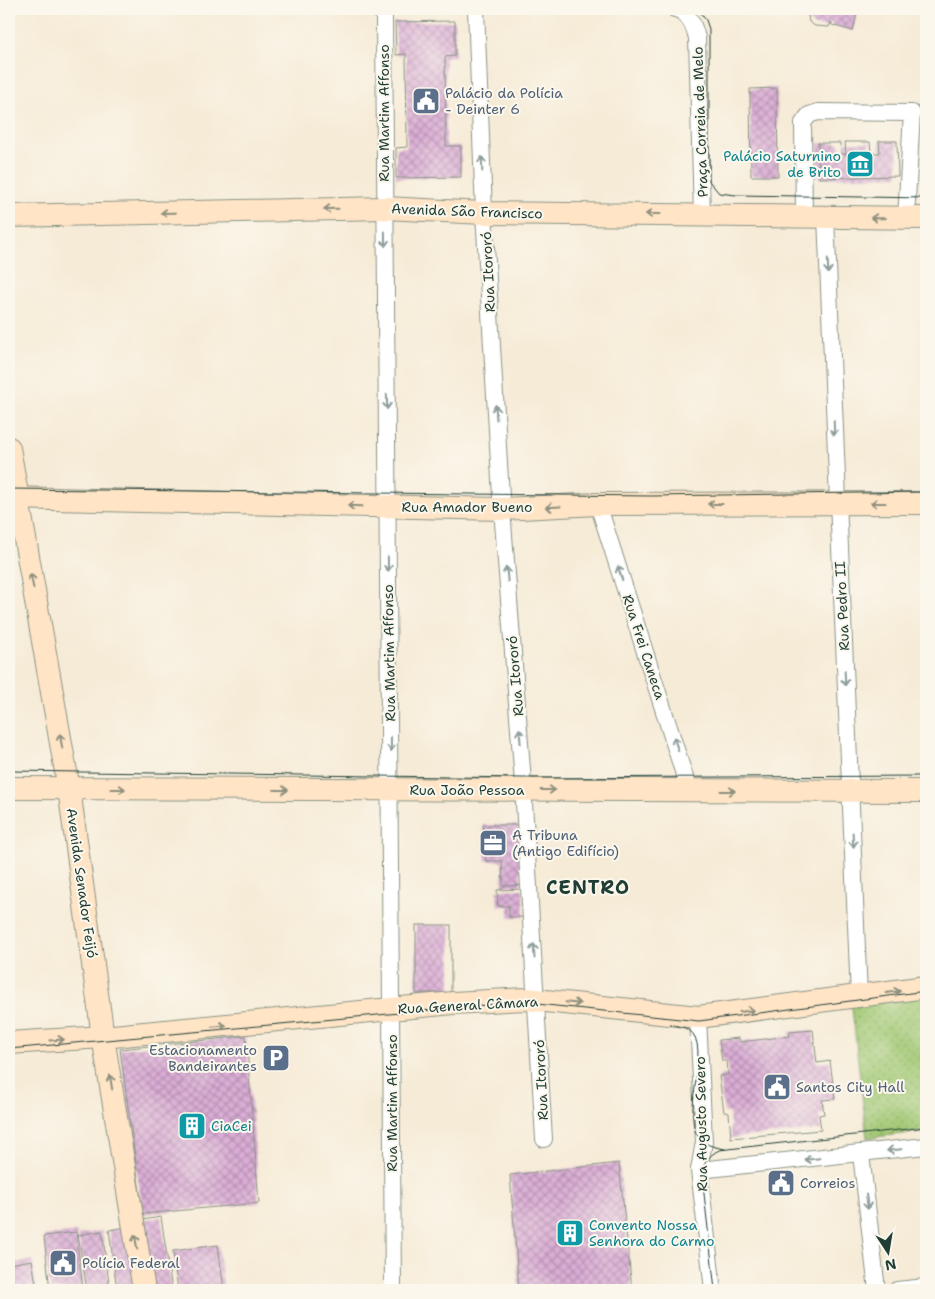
<svg xmlns="http://www.w3.org/2000/svg" width="935" height="1299" viewBox="0 0 935 1299" font-family="'Shantell Sans',sans-serif">
  <style>
    .park { fill: url(#park-dots); stroke: #608254 }
    .building { fill: url(#building-cross-hatch) }
    .lines { fill: none; stroke-linecap: round; stroke-linejoin: round }
    .street-casing { stroke: #8a9486; stroke-width: 18 }
    .secondary-casing { stroke: #8a9486; stroke-width: 24 }
    .street { stroke: #fff; stroke-width: 16 }
    .secondary { stroke: #ffe4c6; stroke-width: 22 }
    .tram { stroke: #1f3d34; stroke-width: 1 }
    .oneway { stroke: #8f9e9a }
    .oneway2 { stroke: #8f907d }
    .labels { text-anchor: middle; dominant-baseline: central; stroke-width: 4; stroke-linejoin: round; paint-order: stroke }
    .service-label { font-size: 14px; fill: #4e5e75; stroke: #fbf7ec; text-anchor: start }
    .street-label { font-size: 14px; fill: #1f3d34; stroke: #fbf7ec }
    .culture-label { font-size: 14px; fill: #0d838f; stroke: #fbf7ec; text-anchor: start }
    .district-label { font-size: 19px; font-weight: bold; letter-spacing: 1px; fill: #1f3d34; stroke: #fbf7ec }
  </style>
  <defs>
    <pattern id="park-dots" width="8" height="8" patternUnits="userSpaceOnUse" patternTransform="scale(1.25)"><rect width="8" height="8" fill="#a1c873"/><path d="M2 2h.1M6 6h.1" fill="none" stroke="#83a45f" stroke-width="1.8" stroke-linecap="round"/></pattern>
    <pattern id="building-cross-hatch" width="8" height="8" patternUnits="userSpaceOnUse" patternTransform="scale(1.25)"><rect width="8" height="8" fill="#dbadd6"/><path d="M0 0l8 8M0 8l8-8" fill="none" stroke="#b18eae"/></pattern>
  </defs>
  <rect width="100%" height="100%" fill="#fbf7ec"/>
  <filter id="ink" filterUnits="userSpaceOnUse"><feTurbulence type="fractalNoise" baseFrequency=".02" numOctaves="2"/><feDisplacementMap in="SourceGraphic" scale="10" xChannelSelector="R" yChannelSelector="G"/><feConvolveMatrix kernelMatrix="1 2 1 2 8 2 1 2 1" color-interpolation-filters="sRGB"/></filter>
  <filter id="wash" filterUnits="userSpaceOnUse"><feTurbulence type="fractalNoise" baseFrequency=".0096" numOctaves="4" result="noise"/><feDisplacementMap in="SourceGraphic" scale="20" xChannelSelector="R" yChannelSelector="G"/><feGaussianBlur stdDeviation="1.12" result="paint"/><feColorMatrix in="noise" values="0 0 0 0 0 0 0 0 0 0 0 0 0 0 0 0 0 1.4 0 .05"/><feComposite in="paint" operator="in"/></filter>
  <g filter="url(#wash)">
    <rect width="100%" height="100%" fill="#f6ebd7"/>
    <path class="park" d="M926,992V1131L867,1138L851,1000Z"/>
    <g id="blocks">
      <g class="building">
        <path d="M807,9H858L853,31L832,25L831,22L829,27L815,26L809,22Z"/>
        <path d="M455,21V56L445,57L446,146H461V177L396,178V148L407,147L406,54L396,55L395,22Z"/>
        <path d="M777,88L778,176H751L750,89Z"/>
        <path d="M879,141H897L898,176L819,178L818,143H840L841,154H846L845,142H870L871,153H880Z"/>
        <path d="M483,825H518L521,885L503,886L502,861H486Z"/>
        <path d="M523,889L524,917H509V906H498L497,890Z"/>
        <rect x="416" y="925" width="35" height="68"/>
        <path d="M813,1030L817,1063L830,1061L835,1099L822,1100L824,1114L819,1115L821,1130L731,1138L729,1113L724,1112L719,1076L728,1075L727,1061H722L719,1040L739,1038L740,1042L790,1036L789,1032Z"/>
        <path d="M246,1036L259,1203L143,1214L120,1049Z"/>
        <path d="M619,1163L632,1290H519L510,1175Z"/>
        <path d="M161,1217L172,1290H153L142,1220Z"/>
        <path d="M127,1227L137,1290H117L109,1230Z"/>
        <path d="M102,1231L110,1290H87L78,1235Z"/>
        <path d="M76,1232L83,1290H50L44,1236Z"/>
        <path d="M218,1245L224,1290H178L173,1251Z"/>
        <path d="M32,1260L37,1290H9V1264Z"/>
      </g>
    </g>
  </g>
  <g filter="url(#ink)">
    <use href="#blocks" fill-opacity="0" stroke="#8a9486" stroke-width="1"/>
    <g class="lines">
      <defs>
        <g id="street">
          <path d="M380,9L384,16L393,1290"/>
          <path d="M476,9L484,213L501,496L522,769L544,1139"/>
          <path d="M675,9C689,12 694,26 697,38L702,214"/>
          <path d="M804,217L803,123L809,115L818,112L912,113L906,218"/>
          <path d="M826,217L859,996"/>
          <path d="M598,504L689,790"/>
          <path d="M698,1017L704,1142L699,1170L713,1290"/>
          <path d="M861,1154L877,1290"/>
          <path d="M699,1170L926,1146"/>
          <path d="M897,1290L926,1287"/>
        </g>
        <g id="secondary">
          <path d="M9,216L385,208L484,213L926,218"/>
          <path d="M9,448L69,789L103,1037L144,1290"/>
          <path d="M9,498L502,509L598,504L926,503"/>
          <path d="M9,788L926,791"/>
          <path d="M9,1043L103,1037L453,1003L526,999L698,1017L926,987"/>
        </g>
      </defs>
      <use href="#street" class="street-casing"/>
      <use href="#secondary" class="secondary-casing"/>
      <use href="#street" class="street"/>
      <use href="#secondary" class="secondary"/>
      <g class="tram">
        <path d="M697,9L706,20L709,29V181L719,193L736,195L926,198"/>
        <path d="M9,489L651,496L926,492"/>
        <path d="M9,771L523,778L926,776"/>
        <path d="M670,1024C676,1026 684,1027 689,1030C713,1046 679,1117 700,1139C707,1146 716,1147 725,1149"/>
        <path d="M9,1049L497,1004H537L699,1021L926,991"/>
        <path d="M715,1290L702,1176C703,1163 708,1156 719,1150L926,1127"/>
      </g>
    </g>
    <defs><path id="oneway-shaft" d="M-6 0H5M1.5-3L5.5 0L1.5 3" fill="none" stroke-width="1.6" stroke-linecap="round" stroke-linejoin="round" transform="scale(1.25)"/></defs>
    <g class="oneway">
      <use href="#oneway-shaft" transform="translate(482 164) rotate(-92)"/>
      <use href="#oneway-shaft" transform="translate(385 239) rotate(89)"/>
      <use href="#oneway-shaft" transform="translate(828 266) rotate(88)"/>
      <use href="#oneway-shaft" transform="translate(387 402) rotate(89)"/>
      <use href="#oneway-shaft" transform="translate(496 412) rotate(-93)"/>
      <use href="#oneway-shaft" transform="translate(834 428) rotate(88)"/>
      <use href="#oneway-shaft" transform="translate(388 564) rotate(89)"/>
      <use href="#oneway-shaft" transform="translate(620 573) rotate(-108)"/>
      <use href="#oneway-shaft" transform="translate(507 574) rotate(-95)"/>
      <use href="#oneway-shaft" transform="translate(845 678) rotate(87)"/>
      <use href="#oneway-shaft" transform="translate(520 736) rotate(-95)"/>
      <use href="#oneway-shaft" transform="translate(391 744) rotate(89)"/>
      <use href="#oneway-shaft" transform="translate(676 744) rotate(-108)"/>
      <use href="#oneway-shaft" transform="translate(853 840) rotate(87)"/>
      <use href="#oneway-shaft" transform="translate(534 951) rotate(-94)"/>
      <use href="#oneway-shaft" transform="translate(894 1150) rotate(174)"/>
      <use href="#oneway-shaft" transform="translate(812 1159) rotate(174)"/>
      <use href="#oneway-shaft" transform="translate(867 1202) rotate(83)"/>
    </g>
    <g class="oneway2">
      <use href="#oneway-shaft" transform="translate(331 209) rotate(179)"/>
      <use href="#oneway-shaft" transform="translate(168 213) rotate(179)"/>
      <use href="#oneway-shaft" transform="translate(653 214) rotate(-180)"/>
      <use href="#oneway-shaft" transform="translate(878 218) rotate(-179)"/>
      <use href="#oneway-shaft" transform="translate(878 503) rotate(-180)"/>
      <use href="#oneway-shaft" transform="translate(715 504) rotate(180)"/>
      <use href="#oneway-shaft" transform="translate(355 506) rotate(-178)"/>
      <use href="#oneway-shaft" transform="translate(553 507) rotate(177)"/>
      <use href="#oneway-shaft" transform="translate(32 581) rotate(-101)"/>
      <use href="#oneway-shaft" transform="translate(61 741) rotate(-100)"/>
      <use href="#oneway-shaft" transform="translate(118 789)"/>
      <use href="#oneway-shaft" transform="translate(281 790)"/>
      <use href="#oneway-shaft" transform="translate(548 790)"/>
      <use href="#oneway-shaft" transform="translate(728 791)"/>
      <use href="#oneway-shaft" transform="translate(893 992) rotate(-7)"/>
      <use href="#oneway-shaft" transform="translate(573 1003) rotate(6)"/>
      <use href="#oneway-shaft" transform="translate(747 1011) rotate(-7)"/>
      <use href="#oneway-shaft" transform="translate(219 1026) rotate(-5)"/>
      <use href="#oneway-shaft" transform="translate(57 1040) rotate(-4)"/>
      <use href="#oneway-shaft" transform="translate(111 1082) rotate(-99)"/>
      <use href="#oneway-shaft" transform="translate(136 1242) rotate(-99)"/>
    </g>
  </g>
  <defs>
    <symbol id="civic-square" viewBox="-11 -11 22 22"><rect x="-9" y="-9" width="18" height="18" rx="4" fill="#5c6f8a" stroke="#fbf7ec"/><path d="M-.6-6.5H3V-4.5H.6V-3L4-1V1h2V6H-6V1h2V-1L-.6-3ZM-1.2 2.5V6h2.4V2.5Z" fill="#fff"/></symbol>
    <symbol id="museum-square" viewBox="-11 -11 22 22"><rect x="-9" y="-9" width="18" height="18" rx="4" fill="#0f9aa8" stroke="#fbf7ec"/><path d="M0-6L6-3V-2H-6V-3ZM-5-1h2V3h-2ZM-1-1h2V3h-2ZM3-1h2V3H3ZM-6 4H6V6H-6Z" fill="#fff"/></symbol>
    <symbol id="office-square" viewBox="-11 -11 22 22"><rect x="-9" y="-9" width="18" height="18" rx="4" fill="#5c6f8a" stroke="#fbf7ec"/><path d="M-6-3h4V-5.5h4V-3h4V5H-6ZM-1-4.5V-3h2v-1.5ZM-6 0V1H6V0Z" fill="#fff"/></symbol>
    <symbol id="parking-square" viewBox="-11 -11 22 22"><rect x="-9" y="-9" width="18" height="18" rx="4" fill="#5c6f8a" stroke="#fbf7ec"/><path d="M-3.5-5.5H1a3.5 3.5 0 0 1 0 7H-1V5.5H-3.5ZM-1-3.4V-.6H.8a1.4 1.4 0 0 0 0-2.8Z" fill="#fff"/></symbol>
    <symbol id="building-square" viewBox="-11 -11 22 22"><rect x="-9" y="-9" width="18" height="18" rx="4" fill="#0f9aa8" stroke="#fbf7ec"/><path d="M-4-6H4V6H1V3H-1V6H-4ZM-2.5-4.3h1.7v1.8h-1.7ZM.8-4.3h1.7v1.8H.8ZM-2.5-1h1.7V.8h-1.7ZM.8-1h1.7V.8H.8Z" fill="#fff"/></symbol>
  </defs>
  <g fill-rule="evenodd">
    <use href="#civic-square" x="410" y="85" width="32" height="32"/>
    <use href="#museum-square" x="844" y="148" width="32" height="32"/>
    <use href="#office-square" x="477" y="827" width="32" height="32"/>
    <use href="#parking-square" x="260" y="1042" width="32" height="32"/>
    <use href="#civic-square" x="761" y="1071" width="32" height="32"/>
    <use href="#building-square" x="176" y="1110" width="32" height="32"/>
    <use href="#civic-square" x="765" y="1167" width="32" height="32"/>
    <use href="#building-square" x="554" y="1217" width="32" height="32"/>
    <use href="#civic-square" x="47" y="1247" width="32" height="32"/>
  </g>
  <g class="labels">
    <g class="service-label">
      <text x="445" y="93">Palácio da Polícia<tspan x="445" dy="16">- Deinter 6</tspan></text>
      <text x="512" y="835">A Tribuna<tspan x="512" dy="16">(Antigo Edifício)</tspan></text>
      <text x="257" y="1050" text-anchor="end">Estacionamento<tspan x="257" dy="16">Bandeirantes</tspan></text>
      <text x="796" y="1087">Santos City Hall</text>
      <text x="800" y="1183">Correios</text>
      <text x="82" y="1263">Polícia Federal</text>
    </g>
    <g class="street-label">
      <text transform="translate(384 113) rotate(-90)">Rua Martim Affonso</text>
      <text transform="translate(700 122) rotate(-92)">Praça Correia de Melo</text>
      <text transform="translate(467 211) rotate(2)">Avenida São Francisco</text>
      <text transform="translate(488 272) rotate(-93)">Rua Itororó</text>
      <text x="467" y="507">Rua Amador Bueno</text>
      <text transform="translate(842 606) rotate(-93)">Rua Pedro II</text>
      <text transform="translate(644 647) rotate(72)">Rua Frei Caneca</text>
      <text transform="translate(389 653) rotate(-91)">Rua Martim Affonso</text>
      <text transform="translate(515 676) rotate(-95)">Rua Itororó</text>
      <text x="467" y="790">Rua João Pessoa</text>
      <text transform="translate(82 883) rotate(82)">Avenida Senador Feijó</text>
      <text transform="translate(468 1005) rotate(-3)">Rua General Câmara</text>
      <text transform="translate(541 1080) rotate(-93)">Rua Itororó</text>
      <text transform="translate(392 1103) rotate(-90)">Rua Martim Affonso</text>
      <text transform="translate(701 1124) rotate(-91)">Rua Augusto Severo</text>
    </g>
    <g class="culture-label">
      <text x="841" y="156" text-anchor="end">Palácio Saturnino<tspan x="841" dy="16">de Brito</tspan></text>
      <text x="211" y="1126">CiaCei</text>
      <text x="589" y="1225">Convento Nossa<tspan x="589" dy="16">Senhora do Carmo</tspan></text>
    </g>
    <g class="district-label">
      <text x="588" y="887">CENTRO</text>
    </g>
  </g>
  <rect width="935" height="1299" fill="none" stroke="#fbf7ec" stroke-width="30"/>
  <g transform="translate(888 1252) rotate(168)" stroke="#fbf7ec" stroke-width="4" paint-order="stroke">
  <path d="M0-4L9 19L0 12L-9 19Z" fill="#1f3d34"/>
  <text y="-8" font-size="14" font-weight="bold" text-anchor="middle" fill="#1f3d34">N</text>
  </g>
</svg>
